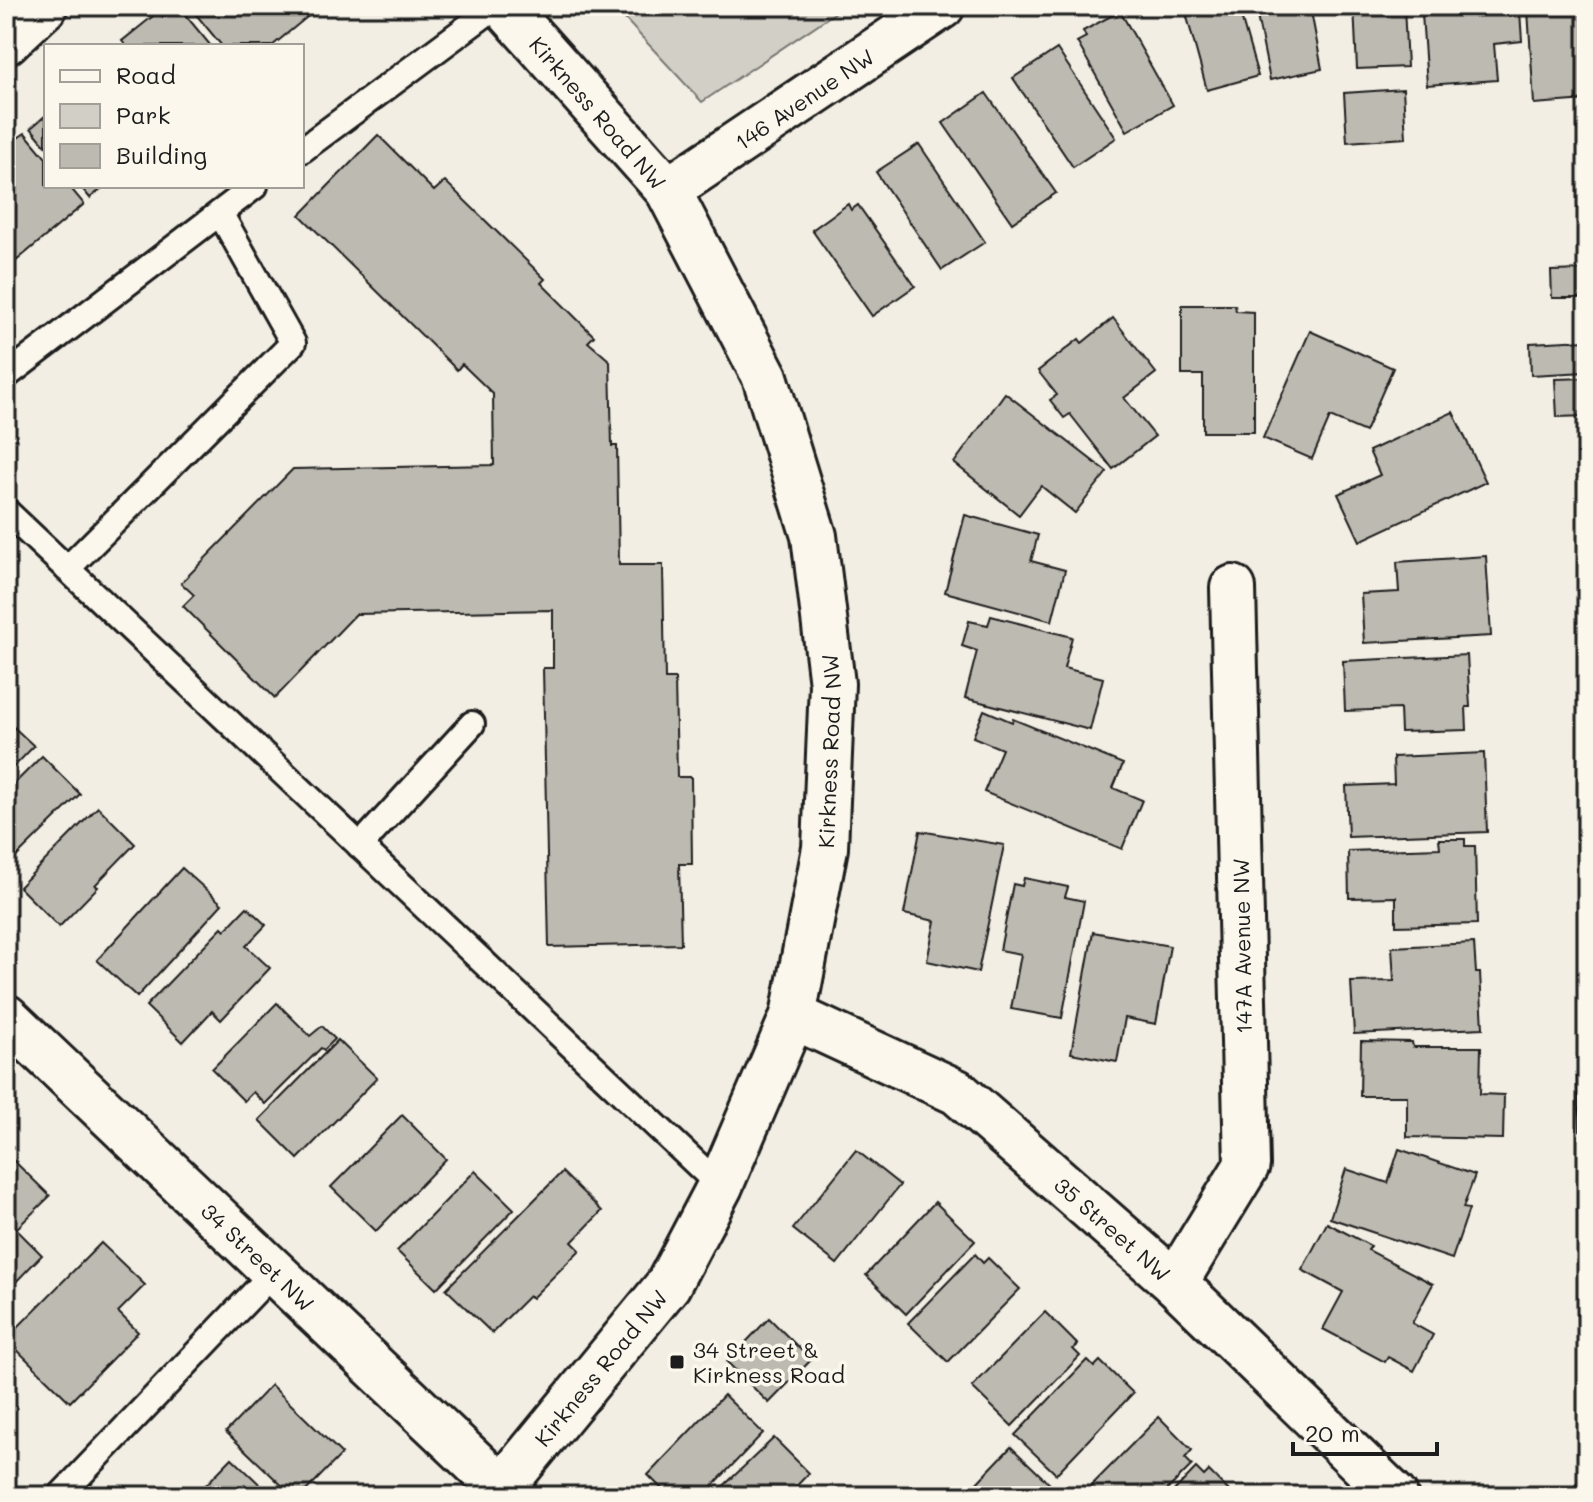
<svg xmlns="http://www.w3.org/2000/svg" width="1593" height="1502" viewBox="0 0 1593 1502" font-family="Mali,sans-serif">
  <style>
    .green { fill: #d2cfc6; stroke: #777671; stroke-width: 2 }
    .building { fill: #bdbab1; stroke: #1c1c1c; stroke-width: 2 }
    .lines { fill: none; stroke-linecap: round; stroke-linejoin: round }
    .lane-casing { stroke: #1c1c1c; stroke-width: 30 }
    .street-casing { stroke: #1c1c1c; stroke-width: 50 }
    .secondary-casing { stroke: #1c1c1c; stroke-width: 50 }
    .lane { stroke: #fbf7ec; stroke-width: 24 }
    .street { stroke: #fbf7ec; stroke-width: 44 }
    .secondary { stroke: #fbf7ec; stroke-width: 44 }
    .poi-dot { fill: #1c1c1c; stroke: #fbf7ec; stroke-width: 3 }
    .labels { text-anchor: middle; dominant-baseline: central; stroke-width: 7; stroke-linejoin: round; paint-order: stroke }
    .street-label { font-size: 22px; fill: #1c1c1c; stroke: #fbf7ec }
    .poi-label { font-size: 22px; fill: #1c1c1c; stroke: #fbf7ec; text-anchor: start }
  </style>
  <rect width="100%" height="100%" fill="#f2eee4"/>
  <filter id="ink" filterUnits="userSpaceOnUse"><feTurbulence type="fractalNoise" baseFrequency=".0125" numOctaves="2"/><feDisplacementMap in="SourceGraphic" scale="16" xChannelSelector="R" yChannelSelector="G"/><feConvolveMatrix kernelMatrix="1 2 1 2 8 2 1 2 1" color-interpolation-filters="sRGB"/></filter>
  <g filter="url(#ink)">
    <path class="green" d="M613,6H845L702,102Z"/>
    <g class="building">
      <path d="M178,6L211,46H126L122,41L158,12L163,17Z"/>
      <path d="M189,6H316L318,8L272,46H222Z"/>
      <path d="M1184,6H1238L1258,76L1207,90Z"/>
      <path d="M1255,6H1310L1322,69L1270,80Z"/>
      <path d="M1354,6H1404L1407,67L1357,69Z"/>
      <path d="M1457,6H1515V11H1520L1522,41L1494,44L1497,80L1427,85L1422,14L1457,11Z"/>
      <path d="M1572,6H1587V100L1534,104L1528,10Z"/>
      <path d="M1120,11L1173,105L1127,131L1077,42L1086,37L1083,31Z"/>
      <path d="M1057,49L1116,138L1073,167L1013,78Z"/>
      <path d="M1403,89L1406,138L1347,142L1344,93Z"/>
      <path d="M986,93L1056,193L1012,223L943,123Z"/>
      <path d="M46,115V146L31,128Z"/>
      <path d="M25,133L46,158V186H69L84,204L9,267L6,263V146Z"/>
      <path d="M378,135L434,191L445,181L545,279L541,283L594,336L588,342L610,361L612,446H617L619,565H663L665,679H675L677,777H691L692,864H679L681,944L549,947L543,668H553V610L356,614L275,698L183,606L194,595L181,583L293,469L494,465L493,394L462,364L457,370L300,215Z"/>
      <path d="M919,144L985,242L942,270L876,172Z"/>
      <path d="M80,186H105L90,198Z"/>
      <path d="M848,204L851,210L858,205L915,286L872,316L812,230Z"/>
      <path d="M1587,270V298H1552L1551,271Z"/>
      <path d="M1182,305H1235L1236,311L1254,312V432H1203V375H1182Z"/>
      <path d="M1113,318L1156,373L1124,398L1155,436L1113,469L1070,414L1064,418L1050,400L1057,395L1038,371L1079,339L1082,343Z"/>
      <path d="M1310,331L1393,368L1365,432L1330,417L1312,459L1263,438Z"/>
      <path d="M1585,340L1586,372L1531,375L1530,343Z"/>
      <path d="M1587,378V416L1557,417L1555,379Z"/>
      <path d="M1005,393L1107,472L1075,513L1041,486L1019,515L954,463Z"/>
      <path d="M1453,412L1486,482L1360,541L1338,494L1380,475L1369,451Z"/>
      <path d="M965,515L1038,535L1031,561L1065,570L1052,621L945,592Z"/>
      <path d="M1486,556L1491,636L1364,643L1361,594L1399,592L1397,562Z"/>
      <path d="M991,616L1072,637L1064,668L1103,678L1090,730L965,698L977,651L962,646L969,621L988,625Z"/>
      <path d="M1467,655L1470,707H1466L1467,730L1401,732L1400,709L1345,711L1343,661Z"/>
      <path d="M984,710L1012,722L1013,719L1123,764L1113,788L1142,800L1122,849L984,792L1002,749L973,737Z"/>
      <path d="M6,720L34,746L6,775Z"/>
      <path d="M1484,753L1487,832L1348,837L1346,786L1394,784L1393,757Z"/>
      <path d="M42,756L80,794L6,867V792Z"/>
      <path d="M98,807L135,844L95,885L98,887L59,927L19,887Z"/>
      <path d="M920,831L1004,845L978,972L927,961L935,921L904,914Z"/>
      <path d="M1439,839H1465V846H1475L1477,924L1396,926V897L1349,898L1348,851L1440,848Z"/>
      <path d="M182,868L222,904L137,997L97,960Z"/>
      <path d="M1024,878L1068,887L1065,897L1084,901L1062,1018L1011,1009L1021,954L1000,950L1013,884L1022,886Z"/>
      <path d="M247,907L266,925L246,946L270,968L221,1020L212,1011L183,1042L146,1006L222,927L225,930Z"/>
      <path d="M1093,932L1170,946L1156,1024L1125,1018L1117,1062L1071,1053Z"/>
      <path d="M1474,943L1476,973H1480L1483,1028L1354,1034L1351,982L1394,981L1392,947Z"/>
      <path d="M277,1003L310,1036L322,1026L335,1039L324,1050L321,1048L265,1104L253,1092L244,1101L212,1069Z"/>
      <path d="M338,1040L377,1078L298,1159L259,1120Z"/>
      <path d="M1361,1041L1412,1042L1413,1047H1481L1480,1094L1504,1095L1503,1139L1407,1137V1096H1360Z"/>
      <path d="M1577,1077H1587V1129L1580,1130Z"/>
      <path d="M402,1115L446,1159L376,1231L331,1187Z"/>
      <path d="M1399,1149L1475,1175L1463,1208L1469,1209L1452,1259L1330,1218L1346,1169L1388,1183Z"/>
      <path d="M856,1150L900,1185L837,1264L793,1229Z"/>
      <path d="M8,1155L50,1196L16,1229L42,1255L6,1292V1158Z"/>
      <path d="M475,1171L514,1209L436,1289L397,1251Z"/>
      <path d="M562,1172L602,1211L572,1242L580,1250L532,1298L529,1296L492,1333L446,1289Z"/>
      <path d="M935,1202L975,1241L906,1314L866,1275Z"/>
      <path d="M1327,1223L1371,1246L1368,1250L1433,1284L1412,1323L1433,1335L1414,1371L1388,1357L1385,1362L1323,1329L1343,1292L1302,1270Z"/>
      <path d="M101,1243L145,1285L118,1312L138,1332L70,1402L6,1339Z"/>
      <path d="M975,1254L983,1263L988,1258L1020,1289L948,1362L908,1323Z"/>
      <path d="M1045,1312L1078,1345L1073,1349L1080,1356L1012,1426L972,1387Z"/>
      <path d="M769,1318L811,1360L769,1403L727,1362Z"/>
      <path d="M1087,1360L1094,1367L1100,1361L1133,1393L1056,1474L1015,1435Z"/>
      <path d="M271,1385L342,1454L301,1496H293L226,1432Z"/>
      <path d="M724,1395L763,1433L703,1496H669L648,1475Z"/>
      <path d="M1159,1417L1192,1450L1185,1458L1192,1465L1161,1496H1081Z"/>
      <path d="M774,1438L809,1473L787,1496H713Z"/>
      <path d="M1011,1447L1056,1490L1050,1496H983L973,1487Z"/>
      <path d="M232,1458L272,1496H195Z"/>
      <path d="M1196,1468L1204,1476L1209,1471L1234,1496H1169Z"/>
    </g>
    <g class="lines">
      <defs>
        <g id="lane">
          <path d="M302,150L496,6"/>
          <path d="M6,376L255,186"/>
          <path d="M6,511L720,1186"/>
          <path d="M67,569L293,343L220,213"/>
          <path d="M360,846L472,724"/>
          <path d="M60,1496L273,1273"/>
        </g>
        <g id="street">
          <path d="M6,42L45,6"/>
          <path id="s1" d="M668,190L942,6"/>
          <path id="s2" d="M793,1016L957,1092L1175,1283L1395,1496"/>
          <path id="s3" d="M6,1017L510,1496"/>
          <path d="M1175,1283L1247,1165L1233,588"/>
        </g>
        <g id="secondary">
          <path id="s4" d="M495,1496L668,1285L720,1186L793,1016L825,848L832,684L814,536L765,377L668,190L504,6"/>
        </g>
      </defs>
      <use href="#lane" class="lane-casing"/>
      <use href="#street" class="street-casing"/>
      <use href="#secondary" class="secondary-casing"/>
      <use href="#lane" class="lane"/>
      <use href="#street" class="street"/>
      <use href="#secondary" class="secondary"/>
    </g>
  </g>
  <rect class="poi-dot" x="669" y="1354" width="16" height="16" rx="4"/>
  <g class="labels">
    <g class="street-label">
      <text stroke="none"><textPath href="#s1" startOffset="164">146 Avenue NW</textPath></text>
      <text transform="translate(598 113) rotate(49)">Kirkness Road NW</text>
      <text stroke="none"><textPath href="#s4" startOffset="838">Kirkness Road NW</textPath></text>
      <text transform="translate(1242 946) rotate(-91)">147A Avenue NW</text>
      <text stroke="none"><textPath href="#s2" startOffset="388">35 Street NW</textPath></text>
      <text stroke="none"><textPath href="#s3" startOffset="348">34 Street NW</textPath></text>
      <text stroke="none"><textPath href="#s4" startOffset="166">Kirkness Road NW</textPath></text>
    </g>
    <g class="poi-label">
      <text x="693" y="1349">34 Street &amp;<tspan x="693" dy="25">Kirkness Road</tspan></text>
    </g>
  </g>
  <rect width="1593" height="1502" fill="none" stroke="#fbf7ec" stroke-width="32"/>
  <rect x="16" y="16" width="1561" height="1470" fill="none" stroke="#1c1c1c" stroke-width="3" filter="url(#ink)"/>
  <rect x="44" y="44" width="260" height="144" fill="#fbf7ec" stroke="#a29f99" stroke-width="2"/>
  <rect x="60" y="70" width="40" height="12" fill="#fbf7ec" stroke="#a29f99" stroke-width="2"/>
  <text x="116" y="84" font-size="24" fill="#1c1c1c">Road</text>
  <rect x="60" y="104" width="40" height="24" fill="#d2cfc6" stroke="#a29f99" stroke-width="2"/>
  <text x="116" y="124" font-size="24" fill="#1c1c1c">Park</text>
  <rect x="60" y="144" width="40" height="24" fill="#bdbab1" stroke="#a29f99" stroke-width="2"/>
  <text x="116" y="164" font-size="24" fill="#1c1c1c">Building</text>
  <path d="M1293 1442v12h144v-12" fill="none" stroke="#1c1c1c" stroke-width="4"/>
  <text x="1305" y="1442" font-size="24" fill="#1c1c1c" stroke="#fbf7ec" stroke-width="6" paint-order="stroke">20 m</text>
</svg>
